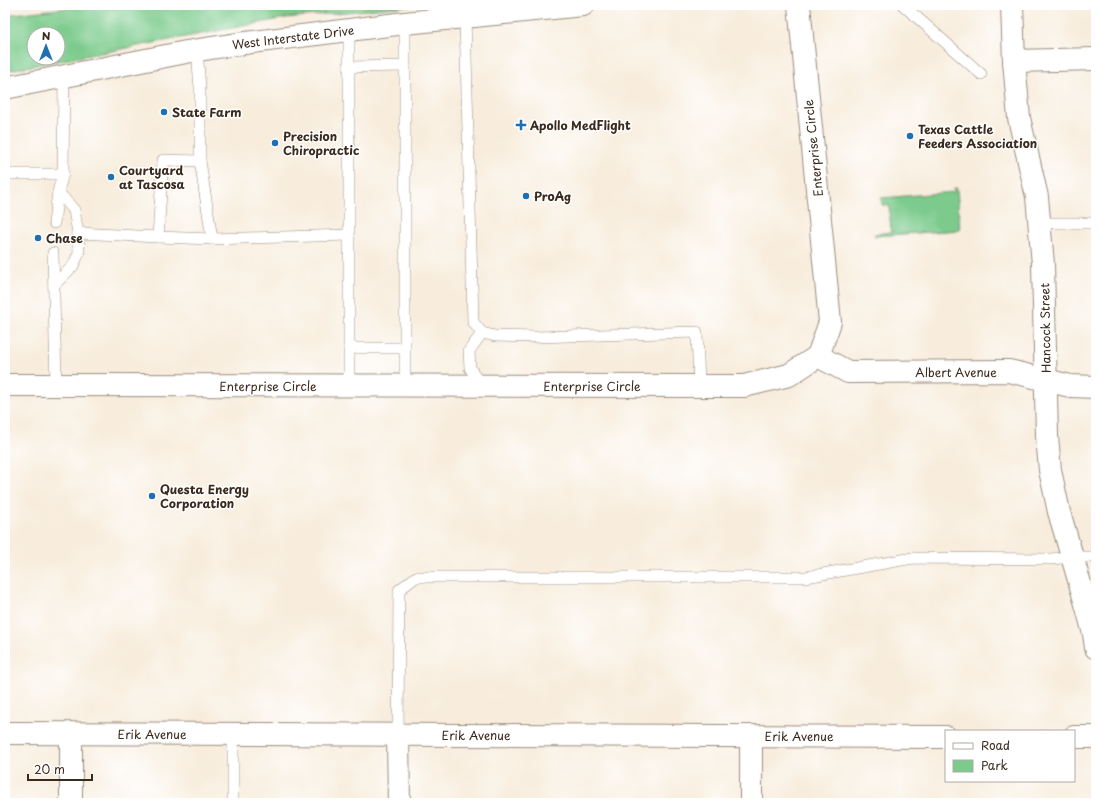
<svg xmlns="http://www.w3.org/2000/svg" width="1101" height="808" viewBox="0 0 1101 808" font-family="'Playpen Sans',sans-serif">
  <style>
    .green { fill: #7bcb8c; stroke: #5b7a55; fill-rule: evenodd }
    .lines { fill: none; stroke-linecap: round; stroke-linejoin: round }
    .service-casing { stroke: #9a8c7e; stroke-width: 12 }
    .minor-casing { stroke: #9a8c7e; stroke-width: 24 }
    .tertiary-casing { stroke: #9a8c7e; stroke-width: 24 }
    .secondary-casing { stroke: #9a8c7e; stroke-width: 24 }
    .service { stroke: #fff; stroke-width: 11 }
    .minor { stroke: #fff; stroke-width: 22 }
    .tertiary { stroke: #fff; stroke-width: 22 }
    .secondary { stroke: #fff; stroke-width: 22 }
    .poi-dot { fill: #1f6fb2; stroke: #fff; stroke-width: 1.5 }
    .labels { text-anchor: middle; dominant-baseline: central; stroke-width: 3; stroke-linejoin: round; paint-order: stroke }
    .street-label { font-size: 12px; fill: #3b2a1e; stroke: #fff }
    .poi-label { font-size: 12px; font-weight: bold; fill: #3b2a1e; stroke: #fff; text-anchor: start }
  </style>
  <rect width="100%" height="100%" fill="#fff"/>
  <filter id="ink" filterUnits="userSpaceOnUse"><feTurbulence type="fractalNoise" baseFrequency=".025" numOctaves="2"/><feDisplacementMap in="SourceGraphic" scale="8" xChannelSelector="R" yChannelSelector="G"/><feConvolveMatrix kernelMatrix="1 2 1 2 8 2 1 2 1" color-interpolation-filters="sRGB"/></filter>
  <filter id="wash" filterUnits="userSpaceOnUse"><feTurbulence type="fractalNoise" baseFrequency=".012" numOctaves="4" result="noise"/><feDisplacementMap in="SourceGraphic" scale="16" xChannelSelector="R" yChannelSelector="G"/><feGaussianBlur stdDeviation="0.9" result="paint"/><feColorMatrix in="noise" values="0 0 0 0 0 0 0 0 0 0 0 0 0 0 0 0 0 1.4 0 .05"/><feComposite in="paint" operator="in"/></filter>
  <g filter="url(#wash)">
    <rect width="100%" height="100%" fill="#f8eddd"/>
    <g class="green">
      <path d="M93,5H417L286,18L5,71V15ZM34,34H58V58H34Z"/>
      <path d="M954,188H957L960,230L875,236V234L891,232L889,205H882L881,198L954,192Z"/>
    </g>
  </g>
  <g filter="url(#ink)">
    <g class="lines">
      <defs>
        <g id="service">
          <path d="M903,5L981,74"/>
          <path d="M465,17L473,322L482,333L495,336L536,337L697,332L699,386"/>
          <path d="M405,23V386"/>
          <path d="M197,50L200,88V161L212,239L349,235"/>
          <path d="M349,67L405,66"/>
          <path d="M5,174H63L64,76"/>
          <path d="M54,223L58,192L63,174"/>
          <path d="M1040,223H1096"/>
          <path d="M78,233L158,237L163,160L200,161"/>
          <path d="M158,237L212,239"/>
          <path d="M53,253L56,385"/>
          <path d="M54,285L73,266L79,253L78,233L74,210L58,192"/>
          <path d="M349,348H405"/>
          <path d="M349,386V30"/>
          <path d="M481,386L470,368L469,351L482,333"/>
          <path d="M233,734V803"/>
          <path d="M398,735L399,590L416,577H806L913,558L1051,559L1072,557H1096"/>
        </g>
        <g id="minor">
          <path d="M1014,61L1096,59"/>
          <path d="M818,356L848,372L1009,371L1070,386L1096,387"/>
          <path d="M5,385L744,386L789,375L818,356L830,322L799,5"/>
          <path d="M71,734V803"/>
          <path d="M398,735L399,803"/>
          <path d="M751,736V803"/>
        </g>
        <g id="tertiary">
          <path d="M1012,5L1014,61L1019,118L1037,197L1043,264L1047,436L1050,470L1059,512L1086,604L1094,634L1096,648"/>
          <path d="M5,733L946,737"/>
          <path d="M1074,737H1096"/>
        </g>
        <path id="secondary" d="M5,88L186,52L237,44L405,23L583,5"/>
      </defs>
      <use href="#service" class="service-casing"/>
      <use href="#minor" class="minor-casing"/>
      <use href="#tertiary" class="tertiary-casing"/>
      <use href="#secondary" class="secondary-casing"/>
      <use href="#service" class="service"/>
      <use href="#minor" class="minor"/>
      <use href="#tertiary" class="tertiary"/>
      <use href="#secondary" class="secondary"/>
    </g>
  </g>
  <g class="poi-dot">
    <circle cx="164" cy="112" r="4"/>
    <path d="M519 119h4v4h4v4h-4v4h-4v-4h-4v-4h4z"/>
    <circle cx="910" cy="136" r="4"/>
    <circle cx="275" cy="143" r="4"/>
    <circle cx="111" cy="177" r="4"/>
    <circle cx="526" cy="196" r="4"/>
    <circle cx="38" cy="238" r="4"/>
    <circle cx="152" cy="496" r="4"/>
  </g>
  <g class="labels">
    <g class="street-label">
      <text transform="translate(293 37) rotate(-7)">West Interstate Drive</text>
      <text transform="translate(813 148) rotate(-96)">Enterprise Circle</text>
      <text transform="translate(1045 328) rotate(-91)">Hancock Street</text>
      <text x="956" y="372">Albert Avenue</text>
      <text x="268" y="386">Enterprise Circle</text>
      <text x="592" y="386">Enterprise Circle</text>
      <text x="152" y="734">Erik Avenue</text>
      <text x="476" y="735">Erik Avenue</text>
      <text x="799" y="736">Erik Avenue</text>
    </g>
    <g class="poi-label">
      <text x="172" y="112">State Farm</text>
      <text x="530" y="125">Apollo MedFlight</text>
      <text x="918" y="129">Texas Cattle<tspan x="918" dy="14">Feeders Association</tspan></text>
      <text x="283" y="136">Precision<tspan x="283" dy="14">Chiropractic</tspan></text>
      <text x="119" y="170">Courtyard<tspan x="119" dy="14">at Tascosa</tspan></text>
      <text x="534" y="196">ProAg</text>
      <text x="46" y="238">Chase</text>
      <text x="160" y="489">Questa Energy<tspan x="160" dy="14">Corporation</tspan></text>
    </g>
  </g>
  <rect width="1101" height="808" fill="none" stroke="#fff" stroke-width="20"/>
  <rect x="945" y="730" width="130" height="52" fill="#ffffff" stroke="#b1aaa5"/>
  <rect x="953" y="743" width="20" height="6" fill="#ffffff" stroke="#b1aaa5"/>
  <text x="981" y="750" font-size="12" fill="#3b2a1e">Road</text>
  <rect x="953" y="760" width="20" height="12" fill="#7bcb8c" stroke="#b1aaa5"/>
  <text x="981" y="770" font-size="12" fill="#3b2a1e">Park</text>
  <g transform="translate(46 46)"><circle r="19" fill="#ffffff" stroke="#b1aaa5"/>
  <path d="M0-3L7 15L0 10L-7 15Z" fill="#1f6fb2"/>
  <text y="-6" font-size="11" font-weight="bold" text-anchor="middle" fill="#3b2a1e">N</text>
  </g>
  <path d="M28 774v6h64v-6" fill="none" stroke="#3b2a1e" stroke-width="2"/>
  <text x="34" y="774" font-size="12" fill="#3b2a1e" stroke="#ffffff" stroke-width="3" paint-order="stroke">20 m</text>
</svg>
